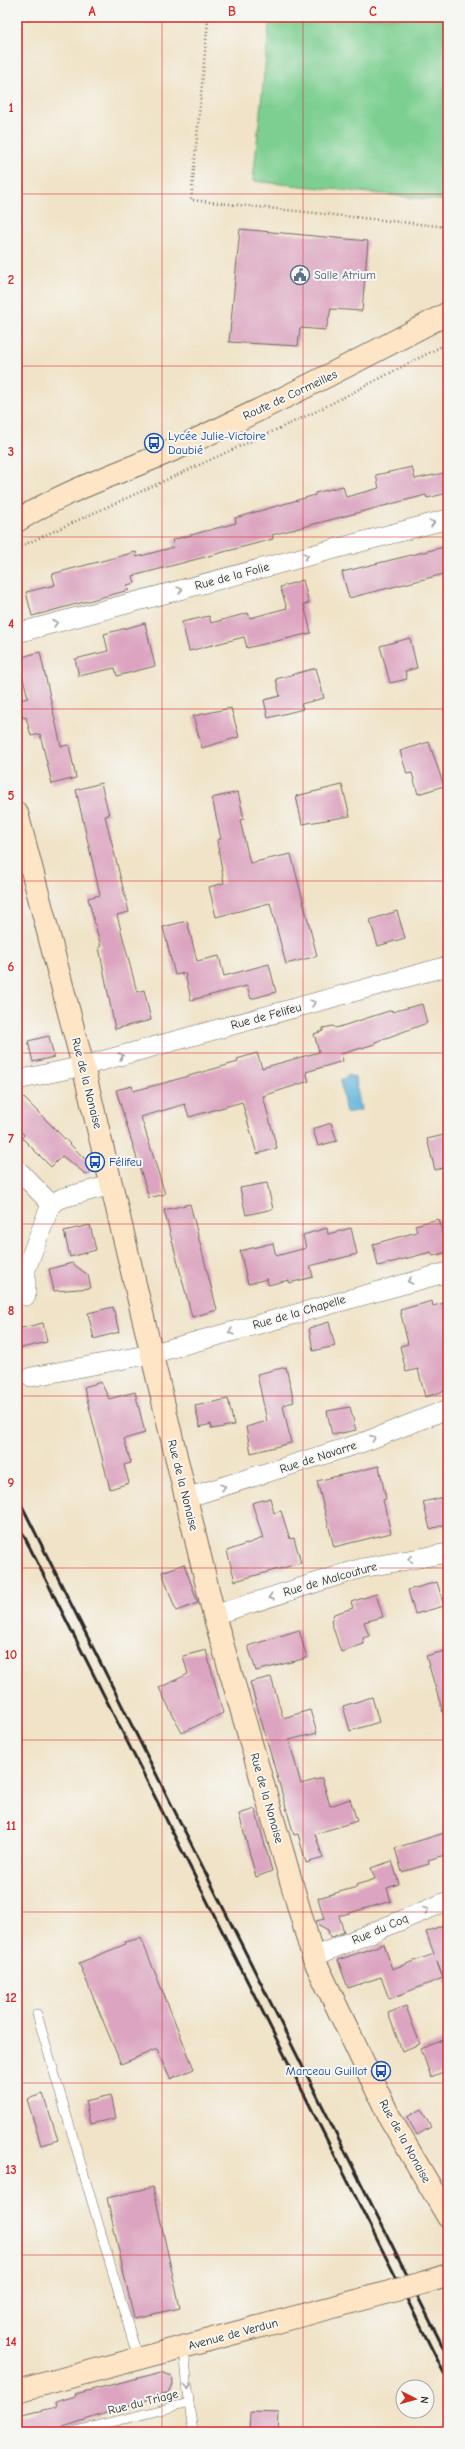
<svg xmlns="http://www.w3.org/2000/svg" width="465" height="2449" viewBox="0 0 465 2449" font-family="'Comic Neue',sans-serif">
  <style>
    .green { fill: #7dcf91; stroke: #547d5e }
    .water { fill: #5bb2d8; stroke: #436e82 }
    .building { fill: #dca4c0 }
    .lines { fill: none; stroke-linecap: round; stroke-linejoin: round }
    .lane-casing { stroke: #706b62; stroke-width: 10 }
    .street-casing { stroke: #706b62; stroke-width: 20 }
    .secondary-casing { stroke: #706b62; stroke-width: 24 }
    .path { stroke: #706b62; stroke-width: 2.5; stroke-dasharray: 1 3; stroke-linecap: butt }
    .lane { stroke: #fff; stroke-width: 9 }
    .street { stroke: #fff; stroke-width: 19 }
    .secondary { stroke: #fde5c5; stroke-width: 22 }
    .rail { stroke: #2b2b2b; stroke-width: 3 }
    .secondary-bridge-casing { stroke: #706b62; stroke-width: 24; stroke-linecap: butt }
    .secondary-bridge { stroke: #fde5c5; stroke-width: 22 }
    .oneway { stroke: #a0a0a0 }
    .grid { fill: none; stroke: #d62828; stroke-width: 1; stroke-opacity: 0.55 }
    .labels { text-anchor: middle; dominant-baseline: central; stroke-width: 4; stroke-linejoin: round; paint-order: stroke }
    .service-label { font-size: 12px; fill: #4e5e75; stroke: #f6f6f2; text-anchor: start }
    .street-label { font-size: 12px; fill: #2b2b2b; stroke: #f6f6f2 }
    .transit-label { font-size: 12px; fill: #164399; stroke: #f6f6f2; text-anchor: start }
    .neatline { fill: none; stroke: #d62828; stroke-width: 1.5 }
    .grid-label { font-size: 13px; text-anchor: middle; font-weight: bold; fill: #d62828 }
  </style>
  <rect width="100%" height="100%" fill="#f6f6f2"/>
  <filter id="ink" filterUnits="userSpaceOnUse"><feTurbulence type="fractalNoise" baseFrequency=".025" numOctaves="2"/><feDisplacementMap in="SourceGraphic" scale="8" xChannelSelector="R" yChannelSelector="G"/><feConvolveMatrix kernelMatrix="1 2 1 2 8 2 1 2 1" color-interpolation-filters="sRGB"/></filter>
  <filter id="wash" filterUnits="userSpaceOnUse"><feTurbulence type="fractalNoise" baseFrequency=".012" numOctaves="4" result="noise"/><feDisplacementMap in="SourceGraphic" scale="16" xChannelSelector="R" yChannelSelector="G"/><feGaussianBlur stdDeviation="0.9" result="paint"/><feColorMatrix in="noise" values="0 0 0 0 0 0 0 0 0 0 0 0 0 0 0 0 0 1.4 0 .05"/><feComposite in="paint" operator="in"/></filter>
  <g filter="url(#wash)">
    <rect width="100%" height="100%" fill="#f0e3c7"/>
    <path class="green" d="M270,17H448V201L253,181Z"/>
    <path class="water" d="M347,1075L355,1077L361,1110L346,1113L340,1080L344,1079Z"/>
    <g id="blocks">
      <g class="building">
        <path d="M240,229L368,241L362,311L331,309L326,330L300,328L298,346L229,342Z"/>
        <path d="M412,467L415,479L448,472V493L427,498L426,495L272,535L273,539L133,576L135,583L127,585L129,590L32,616L26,592L55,585L52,574L136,552L137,557L174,547L172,540L236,523L235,518L315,495V493L343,486L346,497L376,489L379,488L376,475Z"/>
        <path d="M448,546V573L349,598L342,572Z"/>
        <path d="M303,580L309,603L304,604L311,633L247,648L244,637L189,651L182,622L209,616L211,623L248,613L250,618L287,608L280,587Z"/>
        <path d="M145,623L155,666L117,676L115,668L79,676L75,659L108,651L104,634Z"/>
        <path d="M410,638L417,668L405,671L407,679L390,683L380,646Z"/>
        <path d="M40,652L61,746L69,745L76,778L52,784L40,734L31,736L26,717L23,718L19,700L28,698L18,658Z"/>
        <path d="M316,668L324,698L301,704L303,709L268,718L264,700L280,696L276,679Z"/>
        <path d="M231,708L239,737L202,748L193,716Z"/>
        <path d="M429,742L444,786L418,794L412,773L407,774L400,751Z"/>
        <path d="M101,783L109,815L105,816L129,912L117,915L137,992L144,990L151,1020L115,1029L99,947H101L88,898L100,895L76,790Z"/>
        <path d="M342,785L350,816L302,824L296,796Z"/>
        <path d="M238,792L244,819L240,820L250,863L291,854L317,956L286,964L270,903L216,917L209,887L224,883L217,840L221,839L212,798Z"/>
        <path d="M397,911L405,938L378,946L370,920Z"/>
        <path d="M187,921L197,961L219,956L224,976L269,964L276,992L251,999L247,986L191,1000L185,973L175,975L163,927Z"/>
        <path d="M422,1004L427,1023L375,1042V1044L341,1054L343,1061L306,1072L309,1081L263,1096L277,1148L257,1154L242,1102L189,1117L185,1104L141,1117L165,1194L149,1198L116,1090L132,1086L133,1091L164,1083L238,1062L237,1059L257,1053L262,1068L319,1052L314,1034L323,1031V1028L333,1026L336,1028L392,1010V1012Z"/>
        <path d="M49,1036L54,1057L33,1062L28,1041Z"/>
        <path d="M17,1091L94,1168L87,1175L62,1156L51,1167L22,1138L24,1135L17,1127Z"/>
        <path d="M331,1123L337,1141L318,1146L313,1129Z"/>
        <path d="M448,1134V1167L435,1170L427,1139Z"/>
        <path d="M267,1183L273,1209L246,1215L240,1188Z"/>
        <path d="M190,1204L217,1310L192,1317L164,1210Z"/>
        <path d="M439,1219L447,1252L433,1256L431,1252L378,1266L373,1244L417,1232L415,1225Z"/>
        <path d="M90,1225L96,1250L70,1257L64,1231Z"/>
        <path d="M327,1228L328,1234L351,1228L357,1254L310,1266L313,1277L289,1283V1280L268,1285L267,1279L248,1284L240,1251L273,1243L276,1256L306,1248L303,1235Z"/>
        <path d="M72,1263L88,1275L91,1288L54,1291L49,1269Z"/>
        <path d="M432,1301L433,1306L448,1302V1390L425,1397L418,1369L406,1372L400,1346L408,1344L400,1310Z"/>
        <path d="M113,1307L119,1332L94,1339L88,1313Z"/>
        <path d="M329,1322L335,1346L313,1351L309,1328Z"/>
        <path d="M43,1323L47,1342L17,1349V1329Z"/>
        <path d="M286,1367L294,1402L283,1405L291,1443L251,1453L246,1427L267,1421L257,1374Z"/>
        <path d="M101,1382L109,1399L135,1392L145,1433L124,1439L131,1463L124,1465L129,1483L110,1489L84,1387Z"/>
        <path d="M228,1399L234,1425L212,1429L211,1424L200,1427L195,1406Z"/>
        <path d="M350,1407L356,1430L332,1435L327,1411Z"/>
        <path d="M379,1466L386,1499L383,1500L391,1533L334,1547L317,1481Z"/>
        <path d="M448,1496V1524L430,1529L423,1502Z"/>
        <path d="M270,1498L274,1513L281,1511L290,1539L294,1538L301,1563L235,1581L227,1551L263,1538L252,1503Z"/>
        <path d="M184,1564L198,1603L176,1611L162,1572Z"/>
        <path d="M437,1582L444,1606L415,1614L408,1590Z"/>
        <path d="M376,1594L383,1617L364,1622L369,1636L363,1638L364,1644L341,1652L331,1621L334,1614L353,1608L351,1602Z"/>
        <path d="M299,1630L307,1658L256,1671L248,1646Z"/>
        <path d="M206,1650L223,1713L182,1733L159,1688L188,1674L183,1656Z"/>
        <path d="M448,1650V1715L444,1716L426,1656Z"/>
        <path d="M271,1677L283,1718L310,1710L317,1733L289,1740L301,1784L322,1778L330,1806L350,1799L357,1821L315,1834L323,1858L306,1863L298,1834L294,1835L250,1682Z"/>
        <path d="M372,1697L379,1722L350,1731L343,1706Z"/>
        <path d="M255,1809L272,1871L256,1877L239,1814Z"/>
        <path d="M448,1832V1854L428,1860L429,1864L402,1872L395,1848Z"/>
        <path d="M392,1861L399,1884L387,1888L391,1901L339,1916L344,1932L330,1938L328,1930L317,1924L316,1921L324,1919L318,1898L357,1887L356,1885L375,1879L371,1868Z"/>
        <path d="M448,1923V1986H446L437,1962L443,1978L389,1999L381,1977L348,1988L338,1960L384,1944L392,1969L434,1954L426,1932Z"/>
        <path d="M141,1938L194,2069L170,2079L157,2049L121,2064L79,1963L126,1944L125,1942Z"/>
        <path d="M406,2006L420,2044L402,2051L388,2013Z"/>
        <path d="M448,2038V2070L431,2077L421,2049Z"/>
        <path d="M43,2094L58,2140L41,2145L27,2099Z"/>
        <path d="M111,2095L116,2118L90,2124L85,2101Z"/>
        <path d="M421,2109L431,2127L417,2135L407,2117Z"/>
        <path d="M153,2187L180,2308L134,2318L107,2198Z"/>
        <path d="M162,2372L171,2376L172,2384L168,2393L51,2431L17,2432V2416L56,2407L55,2402L76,2396L75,2394Z"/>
        <path d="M251,2412L279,2413L278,2432H250Z"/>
      </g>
    </g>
  </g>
  <g filter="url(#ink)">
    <use href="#blocks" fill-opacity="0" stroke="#706b62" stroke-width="1"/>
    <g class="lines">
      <defs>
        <g id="lane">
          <path d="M37,2014L138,2359"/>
          <path d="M189,2403L193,2432"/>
          <path d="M72,2432L189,2403L184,2347"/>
        </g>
        <g id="street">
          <path d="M17,633L448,519"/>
          <path d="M17,1080L83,1066L448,966"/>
          <path d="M17,1169L51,1204"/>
          <path d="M26,1296V1269L51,1204L62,1198L111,1185"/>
          <path d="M31,1377L151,1354L448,1272"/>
          <path d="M186,1498L364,1442L448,1409"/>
          <path d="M214,1615L362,1568L448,1553"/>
          <path d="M313,1957L448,1901"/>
        </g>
        <g id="secondary">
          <path d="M17,521C67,489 126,471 180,447C271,406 360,360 448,313"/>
          <path d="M17,813L83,1066L214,1615L313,1957L390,2118L448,2217"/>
          <path d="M427,2282L448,2275"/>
          <path d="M17,2391L273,2323"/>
        </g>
      </defs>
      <use href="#lane" class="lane-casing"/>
      <use href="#street" class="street-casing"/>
      <use href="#secondary" class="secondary-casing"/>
      <g class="path">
        <path d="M171,17L208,20L191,200L448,227"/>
        <path d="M17,548L313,413L448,343"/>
      </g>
      <use href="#lane" class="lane"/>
      <use href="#street" class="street"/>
      <use href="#secondary" class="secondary"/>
      <g class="rail">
        <path d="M17,1496L448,2357"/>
        <path d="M17,1522L448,2381"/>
      </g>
      <defs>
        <path id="secondary-bridge" d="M273,2323L427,2282"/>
      </defs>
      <use href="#secondary-bridge" class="secondary-bridge-casing"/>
      <use href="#secondary-bridge" class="secondary-bridge"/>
    </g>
    <defs><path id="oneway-chevron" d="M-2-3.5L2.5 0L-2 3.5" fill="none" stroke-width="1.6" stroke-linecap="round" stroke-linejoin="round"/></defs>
    <g class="oneway">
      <use href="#oneway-chevron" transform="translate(432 523) rotate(-15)"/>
      <use href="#oneway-chevron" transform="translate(306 556) rotate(-15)"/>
      <use href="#oneway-chevron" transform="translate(180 590) rotate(-15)"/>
      <use href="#oneway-chevron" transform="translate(55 623) rotate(-15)"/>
      <use href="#oneway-chevron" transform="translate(313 1003) rotate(-15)"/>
      <use href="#oneway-chevron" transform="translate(121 1056) rotate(-15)"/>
      <use href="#oneway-chevron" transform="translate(410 1281) rotate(166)"/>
      <use href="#oneway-chevron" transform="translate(231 1332) rotate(164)"/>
      <use href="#oneway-chevron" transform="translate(373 1438) rotate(-22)"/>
      <use href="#oneway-chevron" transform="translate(223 1487) rotate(-18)"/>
      <use href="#oneway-chevron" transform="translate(410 1559) rotate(170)"/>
      <use href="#oneway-chevron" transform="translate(271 1597) rotate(162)"/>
      <use href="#oneway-chevron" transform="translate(426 1910) rotate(-23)"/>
      <use href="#oneway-chevron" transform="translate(188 2386) rotate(85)"/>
    </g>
  </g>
  <path class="grid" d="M162,17V2432M303,17V2432M17,194H448M17,366H448M17,537H448M17,709H448M17,881H448M17,1053H448M17,1224H448M17,1396H448M17,1568H448M17,1740H448M17,1912H448M17,2083H448M17,2255H448"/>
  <defs>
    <symbol id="civic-ring" viewBox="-11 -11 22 22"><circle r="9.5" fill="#f6f6f2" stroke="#5c6f8a" stroke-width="1.5"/><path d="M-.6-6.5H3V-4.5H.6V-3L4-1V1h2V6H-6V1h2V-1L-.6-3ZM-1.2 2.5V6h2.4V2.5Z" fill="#5c6f8a"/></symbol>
    <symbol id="bus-ring" viewBox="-11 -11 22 22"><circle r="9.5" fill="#f6f6f2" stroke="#1a4fb4" stroke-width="1.5"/><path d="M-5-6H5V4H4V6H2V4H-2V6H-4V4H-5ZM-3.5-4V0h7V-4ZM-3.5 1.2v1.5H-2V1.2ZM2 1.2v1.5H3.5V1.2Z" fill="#1a4fb4"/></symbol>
  </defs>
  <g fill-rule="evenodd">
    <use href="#civic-ring" x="289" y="264" width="22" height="22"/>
    <use href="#bus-ring" x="143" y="432" width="22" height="22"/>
    <use href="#bus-ring" x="84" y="1151" width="22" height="22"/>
    <use href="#bus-ring" x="370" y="2060" width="22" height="22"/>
  </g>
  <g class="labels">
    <g class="service-label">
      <text x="314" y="275">Salle Atrium</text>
    </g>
    <g class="street-label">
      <text transform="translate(290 395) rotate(-25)">Route de Cormeilles</text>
      <text transform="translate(232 576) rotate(-15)">Rue de la Folie</text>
      <text transform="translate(266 1016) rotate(-15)">Rue de Felifeu</text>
      <text transform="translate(87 1083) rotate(76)">Rue de la Nonaise</text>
      <text transform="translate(299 1312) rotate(-16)">Rue de la Chapelle</text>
      <text transform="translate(318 1457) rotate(-18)">Rue de Navarre</text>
      <text transform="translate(183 1485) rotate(76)">Rue de la Nonaise</text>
      <text transform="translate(330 1579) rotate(-16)">Rue de Malcouture</text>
      <text transform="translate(267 1798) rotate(74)">Rue de la Nonaise</text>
      <text transform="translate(380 1929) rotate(-23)">Rue du Coq</text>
      <text transform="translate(405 2141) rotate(61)">Rue de la Nonaise</text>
      <text transform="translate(233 2334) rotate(-15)">Avenue de Verdun</text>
      <text transform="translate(143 2402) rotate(-14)">Rue du Triage</text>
    </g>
    <g class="transit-label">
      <text x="168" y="436">Lycée Julie-Victoire<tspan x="168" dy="14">Daubié</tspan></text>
      <text x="109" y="1162">Félifeu</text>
      <text x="367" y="2071" text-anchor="end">Marceau Guillot</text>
    </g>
  </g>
  <rect width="465" height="2449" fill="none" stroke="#f6f6f2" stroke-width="44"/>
  <g transform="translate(415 2399) rotate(96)"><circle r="19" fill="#f6f6f2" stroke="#a5a5a2"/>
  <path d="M0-3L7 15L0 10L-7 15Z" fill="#c8321e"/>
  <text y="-6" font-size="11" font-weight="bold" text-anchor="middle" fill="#2b2b2b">N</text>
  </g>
  <rect x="22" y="22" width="421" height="2405" class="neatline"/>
  <g class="grid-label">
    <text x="92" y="16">A</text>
    <text x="232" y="16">B</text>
    <text x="373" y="16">C</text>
    <text x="11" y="112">1</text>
    <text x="11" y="284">2</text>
    <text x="11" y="456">3</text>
    <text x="11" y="628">4</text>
    <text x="11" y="800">5</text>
    <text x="11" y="971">6</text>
    <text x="11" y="1143">7</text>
    <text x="11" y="1315">8</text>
    <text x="11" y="1487">9</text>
    <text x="11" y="1659">10</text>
    <text x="11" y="1830">11</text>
    <text x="11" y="2002">12</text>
    <text x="11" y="2174">13</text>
    <text x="11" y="2346">14</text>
  </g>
</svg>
